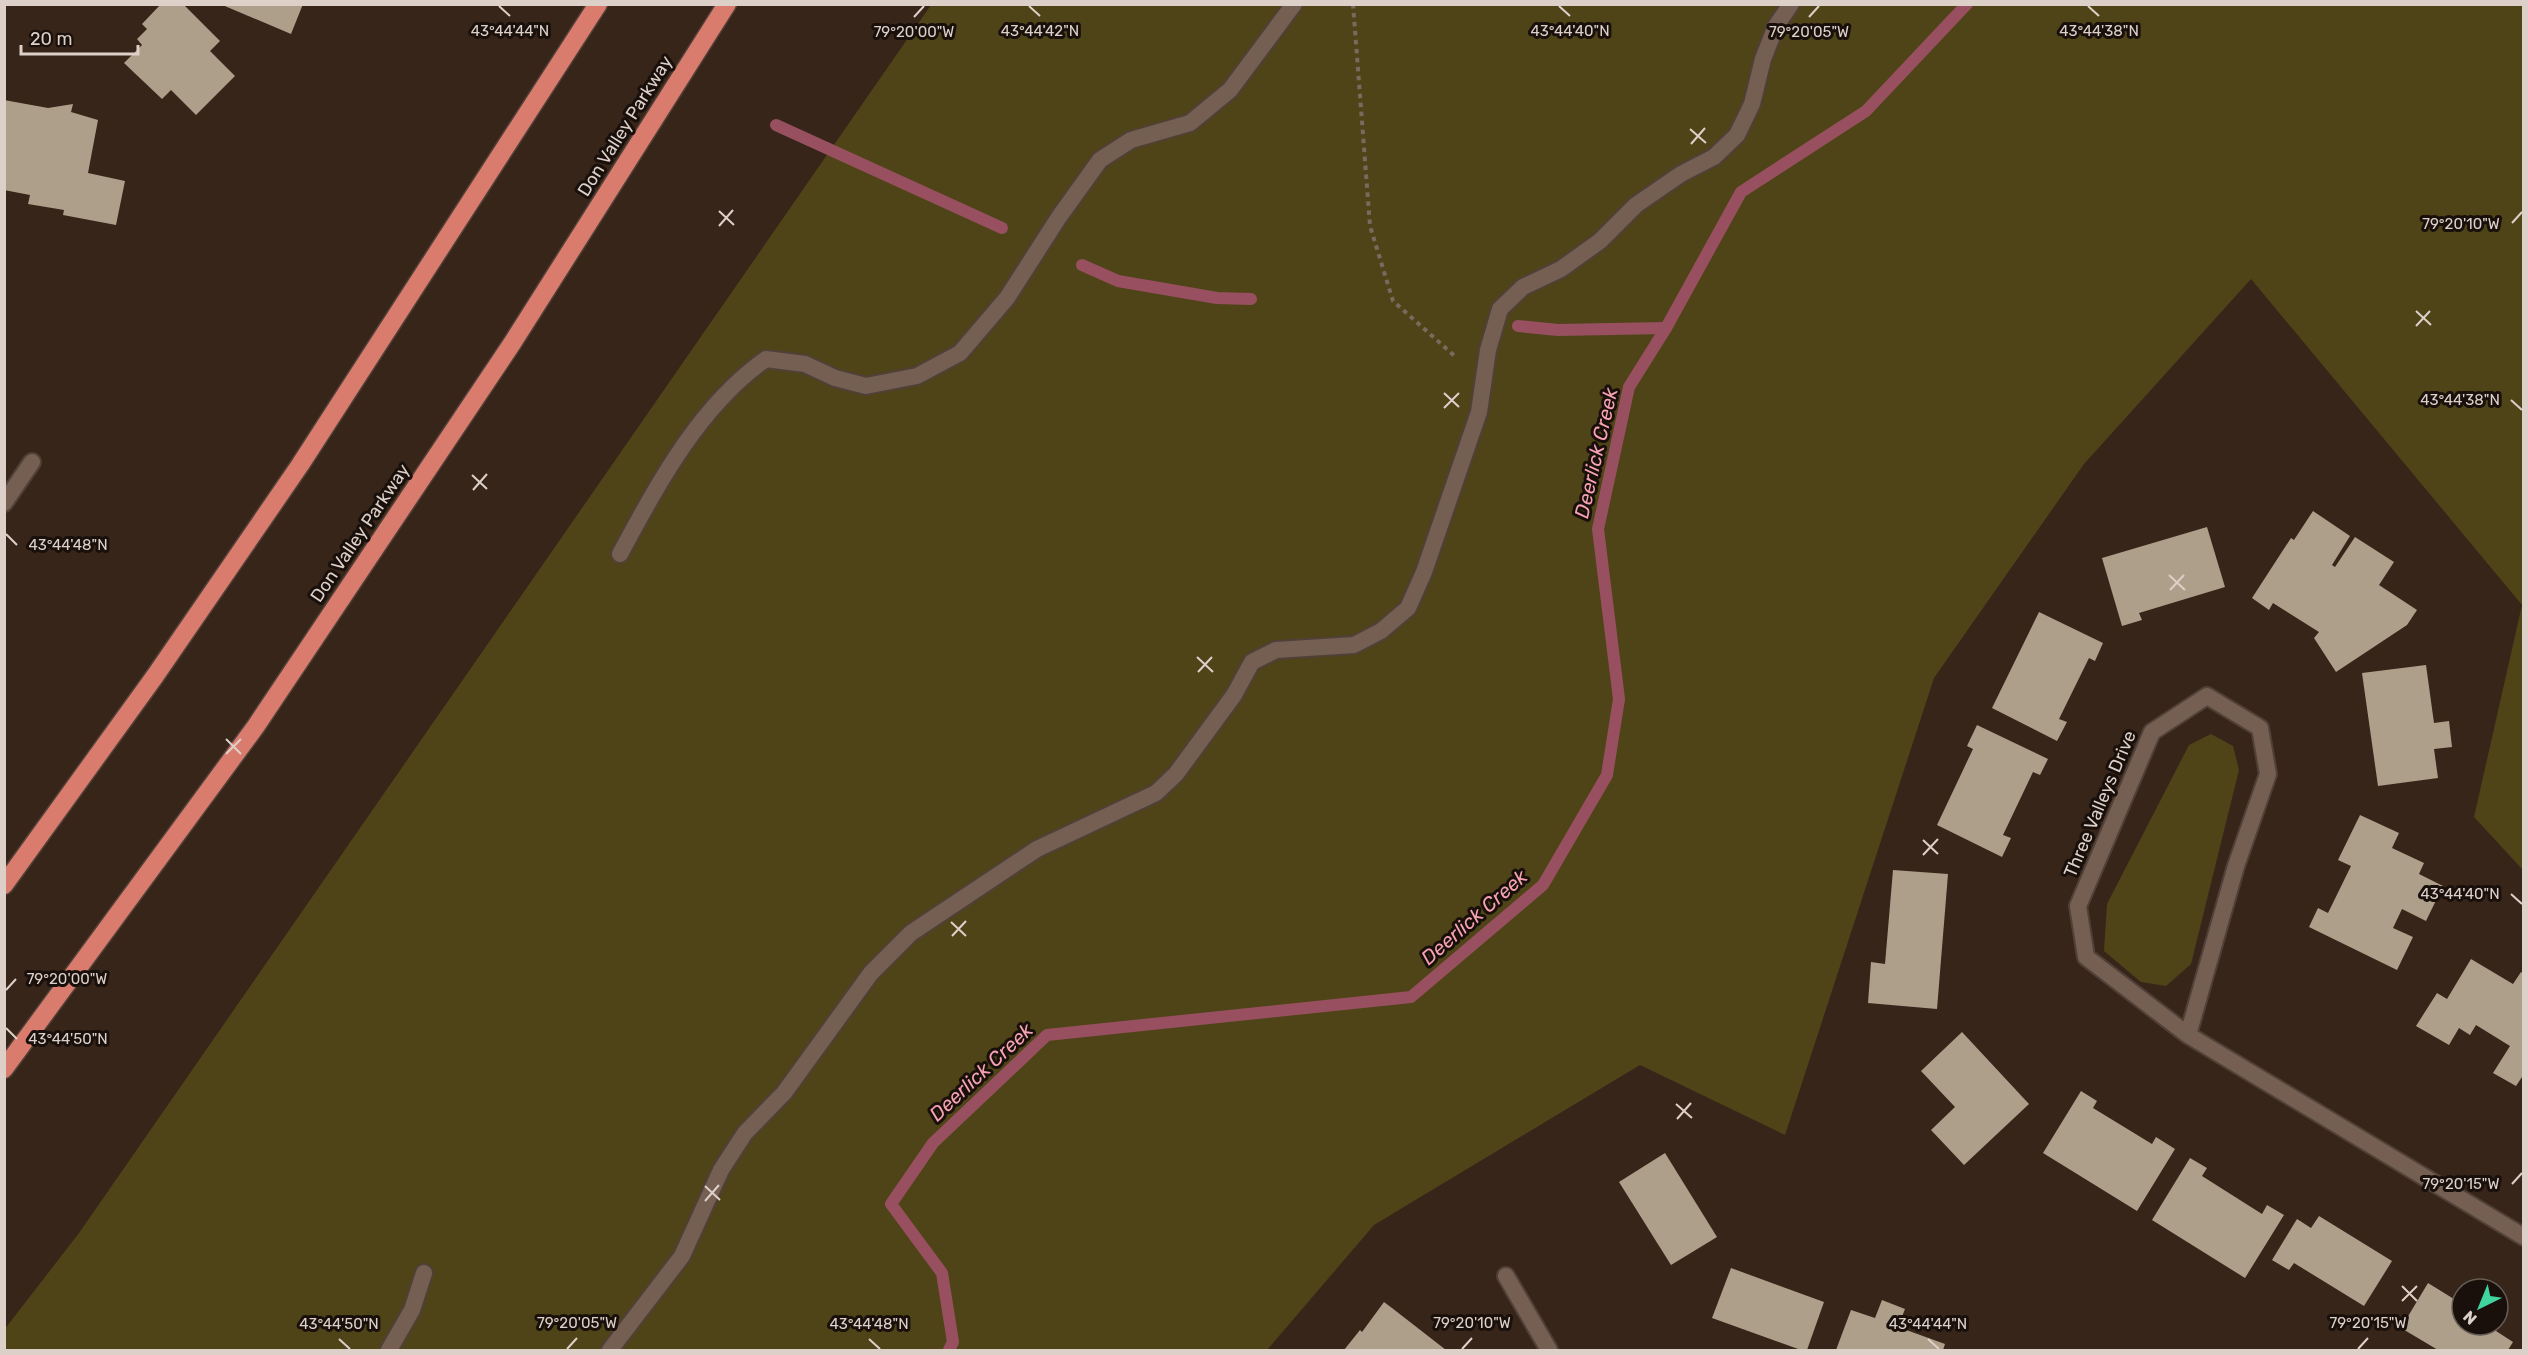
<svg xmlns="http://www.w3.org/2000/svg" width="2528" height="1355" viewBox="0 0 2528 1355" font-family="Rubik,sans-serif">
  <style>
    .green { fill: #4e4418 }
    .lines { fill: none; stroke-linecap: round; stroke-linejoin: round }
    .stream { stroke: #985060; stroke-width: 12 }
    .building { fill: #ae9f8a }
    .service-casing { stroke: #504037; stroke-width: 20 }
    .minor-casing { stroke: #504037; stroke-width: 20 }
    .motorway-casing { stroke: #504037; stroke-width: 21 }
    .path { stroke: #79695f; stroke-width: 4; stroke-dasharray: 4.5 4.5; stroke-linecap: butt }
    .service { stroke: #745f52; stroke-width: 16 }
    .minor { stroke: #745f52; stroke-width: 16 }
    .motorway { stroke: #d97b6d; stroke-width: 18 }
    .ticks { fill: none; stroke: #ddd0c9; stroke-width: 2 }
    .labels { text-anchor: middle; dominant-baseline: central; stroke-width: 6; stroke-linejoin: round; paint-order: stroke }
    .street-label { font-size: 18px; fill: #ddd0c9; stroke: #19100b }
    .water-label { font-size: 20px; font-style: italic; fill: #f7a2b3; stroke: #19100b }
    .ticks-label { font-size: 15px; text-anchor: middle; fill: #ddd0c9; stroke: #19100b; stroke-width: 6; stroke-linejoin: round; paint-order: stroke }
  </style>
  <rect width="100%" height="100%" fill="#37251a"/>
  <g class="green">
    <path d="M931,5H2523V870L2474,817L2522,605L2251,279L2084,464L1934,678L1785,1135L1640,1065L1374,1225L1267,1350H5L4,1330L79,1233Z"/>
    <path d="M2211,734L2233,746L2239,770L2191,964L2166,986L2141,982L2104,951L2107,904L2189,745Z"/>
  </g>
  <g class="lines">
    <g class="stream">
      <path d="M776,125L1002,228"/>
      <path d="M1082,265L1118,281L1217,298L1251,299"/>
      <path d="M1518,326L1558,330L1666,328"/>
      <path d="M949,1350L953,1342L942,1273L891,1204L933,1143L1047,1035L1411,997L1543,885L1607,775L1619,699L1598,529L1629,387L1666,328L1741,192L1866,111L1967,4"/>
    </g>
  </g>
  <g class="building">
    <path d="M161,4H183L220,41L210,51L235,76L196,115L171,90L162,99L124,63L142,45L137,39L147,29L142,24Z"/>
    <path d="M220,4H303L291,34Z"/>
    <path d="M4,100L48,108L73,104L71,112L98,120L88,173L125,181L116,225L63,215L64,210L28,204L30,195L4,190Z"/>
    <path d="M2313,511L2350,536L2332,565L2335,567L2355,537L2394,562L2379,585L2417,610L2407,625L2336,672L2314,638L2319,632L2273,603L2269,610L2252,598L2291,538L2294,540Z"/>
    <path d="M2207,527L2225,587L2139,613L2142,620L2122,626L2102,558Z"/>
    <path d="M2039,612L2103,643L2095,661L2089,658L2059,719L2067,722L2057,741L1992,708Z"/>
    <path d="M2426,665L2434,723L2449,721L2452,747L2434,749L2438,778L2378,786L2362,673Z"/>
    <path d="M1977,725L2048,759L2040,775L2033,772L2003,835L2011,838L2002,857L1937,825L1973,749L1967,746Z"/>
    <path d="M2360,815L2399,833L2392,848L2424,863L2419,874L2443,886L2426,921L2402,909L2393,928L2413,937L2397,970L2309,927L2318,908L2328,913L2351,866L2338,860Z"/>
    <path d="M1893,870L1948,874L1937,1009L1868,1003L1871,962L1885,964Z"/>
    <path d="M2471,959L2513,984L2521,972L2524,974V1074L2516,1086L2493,1073L2510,1046L2476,1025L2470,1035L2459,1028L2449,1045L2416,1026L2437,993L2447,999Z"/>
    <path d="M1962,1032L2029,1104L1964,1165L1931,1130L1955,1107L1921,1071Z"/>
    <path d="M2081,1091L2097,1101L2093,1108L2152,1144L2156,1137L2175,1149L2137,1211L2043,1153Z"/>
    <path d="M1665,1153L1717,1237L1671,1265L1619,1182Z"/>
    <path d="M2190,1158L2207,1168L2202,1176L2262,1214L2267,1205L2284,1215L2245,1278L2152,1220Z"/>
    <path d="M2319,1216L2392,1261L2364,1306L2294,1263L2289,1270L2272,1260L2297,1219L2311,1228Z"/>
    <path d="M1731,1268L1824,1302L1807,1350H1801L1712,1318Z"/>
    <path d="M2428,1283L2462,1304V1325L2499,1326L2496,1331L2513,1342L2508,1350H2438L2401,1328Z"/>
    <path d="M1882,1300L1905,1309L1898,1327L1945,1344L1943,1350H1836L1851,1310L1875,1318Z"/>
    <path d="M1384,1302L1392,1308L1446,1350H1344L1360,1330L1362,1332Z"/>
  </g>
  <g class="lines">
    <defs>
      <g id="service">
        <path d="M4,503L32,462"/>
        <path d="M620,554C658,484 699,406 766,359L805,364L835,378L866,386L917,376L960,353L1007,298L1059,217L1100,160L1131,140L1190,123L1230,90L1294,4"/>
        <path d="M389,1350L412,1310L424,1273"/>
        <path d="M610,1350L682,1256L721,1170L745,1133L784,1093L871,973L911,933L1037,849L1156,793L1176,774L1234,695L1252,662L1276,650L1354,645L1381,631L1408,608L1424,572L1479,412L1488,350L1500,309L1523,287L1561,269L1600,241L1636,205L1681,174L1714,157L1737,135L1752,104L1763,59L1776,26L1791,4"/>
      </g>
      <g id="minor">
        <path d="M2188,1035L2236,866L2268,774L2260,728L2207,696L2152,732L2078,906L2086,957L2188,1035L2524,1237"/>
        <path d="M1506,1276L1549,1350"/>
      </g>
      <g id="motorway">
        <path d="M4,885L155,676L300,465L598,4"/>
        <path d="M4,1069L256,726L513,342L727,4"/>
      </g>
    </defs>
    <use href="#service" class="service-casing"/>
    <use href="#minor" class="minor-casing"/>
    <use href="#motorway" class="motorway-casing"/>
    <path class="path" d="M1353,4L1370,226L1393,301L1457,358"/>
    <use href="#service" class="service"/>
    <use href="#minor" class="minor"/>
    <use href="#motorway" class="motorway"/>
  </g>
  <path class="ticks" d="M499,6L510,16M1029,6L1040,16M1559,6L1570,16M2088,6L2099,16M914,17L924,6M1809,17L1819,6M1690,129L1706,143M1691,144L1705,128M719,211L734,225M2512,223L2522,212M719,226L733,210M2416,311L2431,325M2416,326L2430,311M1444,393L1459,407M2511,400L2522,410M1444,408L1459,393M472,475L487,489M473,490L487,474M6,534L17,545M2169,575L2185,590M2170,590L2184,575M1197,657L1213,672M1198,672L1212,657M226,739L241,754M226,754L241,739M1923,840L1938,854M1923,855L1938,839M2511,894L2522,904M951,922L966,936M952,936L966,921M6,990L16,979M6,1028L17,1039M1676,1104L1692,1118M1677,1119L1691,1103M2512,1184L2522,1173M705,1186L720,1200M705,1201L719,1185M2402,1286L2417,1301M2402,1301L2417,1286M339,1339L350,1349M869,1339L880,1349M1928,1339L1939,1349M567,1349L577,1338M1462,1349L1472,1338M2358,1349L2368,1338"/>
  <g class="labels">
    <g class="street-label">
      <text transform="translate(625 126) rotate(-58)">Don Valley Parkway</text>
      <text transform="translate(360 533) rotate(-56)">Don Valley Parkway</text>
      <text transform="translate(2100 804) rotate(-67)">Three Valleys Drive</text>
    </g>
    <g class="water-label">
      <text transform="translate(1596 453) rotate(-77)">Deerlick Creek</text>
      <text transform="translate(1474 917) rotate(-41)">Deerlick Creek</text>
      <text transform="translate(981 1072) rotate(-43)">Deerlick Creek</text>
    </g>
  </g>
  <g class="ticks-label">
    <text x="510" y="36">43°44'44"N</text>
    <text x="1570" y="36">43°44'40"N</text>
    <text x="1040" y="36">43°44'42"N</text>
    <text x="2099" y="36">43°44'38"N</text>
    <text x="1809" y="37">79°20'05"W</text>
    <text x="914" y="37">79°20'00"W</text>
    <text x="2461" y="229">79°20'10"W</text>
    <text x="2460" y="405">43°44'38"N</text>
    <text x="68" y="550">43°44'48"N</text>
    <text x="2460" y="899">43°44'40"N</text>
    <text x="67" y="984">79°20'00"W</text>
    <text x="68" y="1044">43°44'50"N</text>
    <text x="2461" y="1189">79°20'15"W</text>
    <text x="577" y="1328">79°20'05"W</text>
    <text x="1472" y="1328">79°20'10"W</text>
    <text x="2368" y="1328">79°20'15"W</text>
    <text x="339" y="1329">43°44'50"N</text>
    <text x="869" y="1329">43°44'48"N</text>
    <text x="1928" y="1329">43°44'44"N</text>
  </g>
  <rect width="2528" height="1355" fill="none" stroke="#ddd0c9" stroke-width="12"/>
  <g transform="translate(2480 1307) rotate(223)"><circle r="28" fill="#19100b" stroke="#675d57" stroke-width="1.5"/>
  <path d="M0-4.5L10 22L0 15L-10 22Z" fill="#41d4a1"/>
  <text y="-9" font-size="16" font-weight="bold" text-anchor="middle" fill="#ddd0c9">N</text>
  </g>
  <path d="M21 45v9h117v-9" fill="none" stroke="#ddd0c9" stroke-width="3"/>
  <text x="30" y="45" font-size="18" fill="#ddd0c9" stroke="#19100b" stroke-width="4.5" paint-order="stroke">20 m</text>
</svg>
